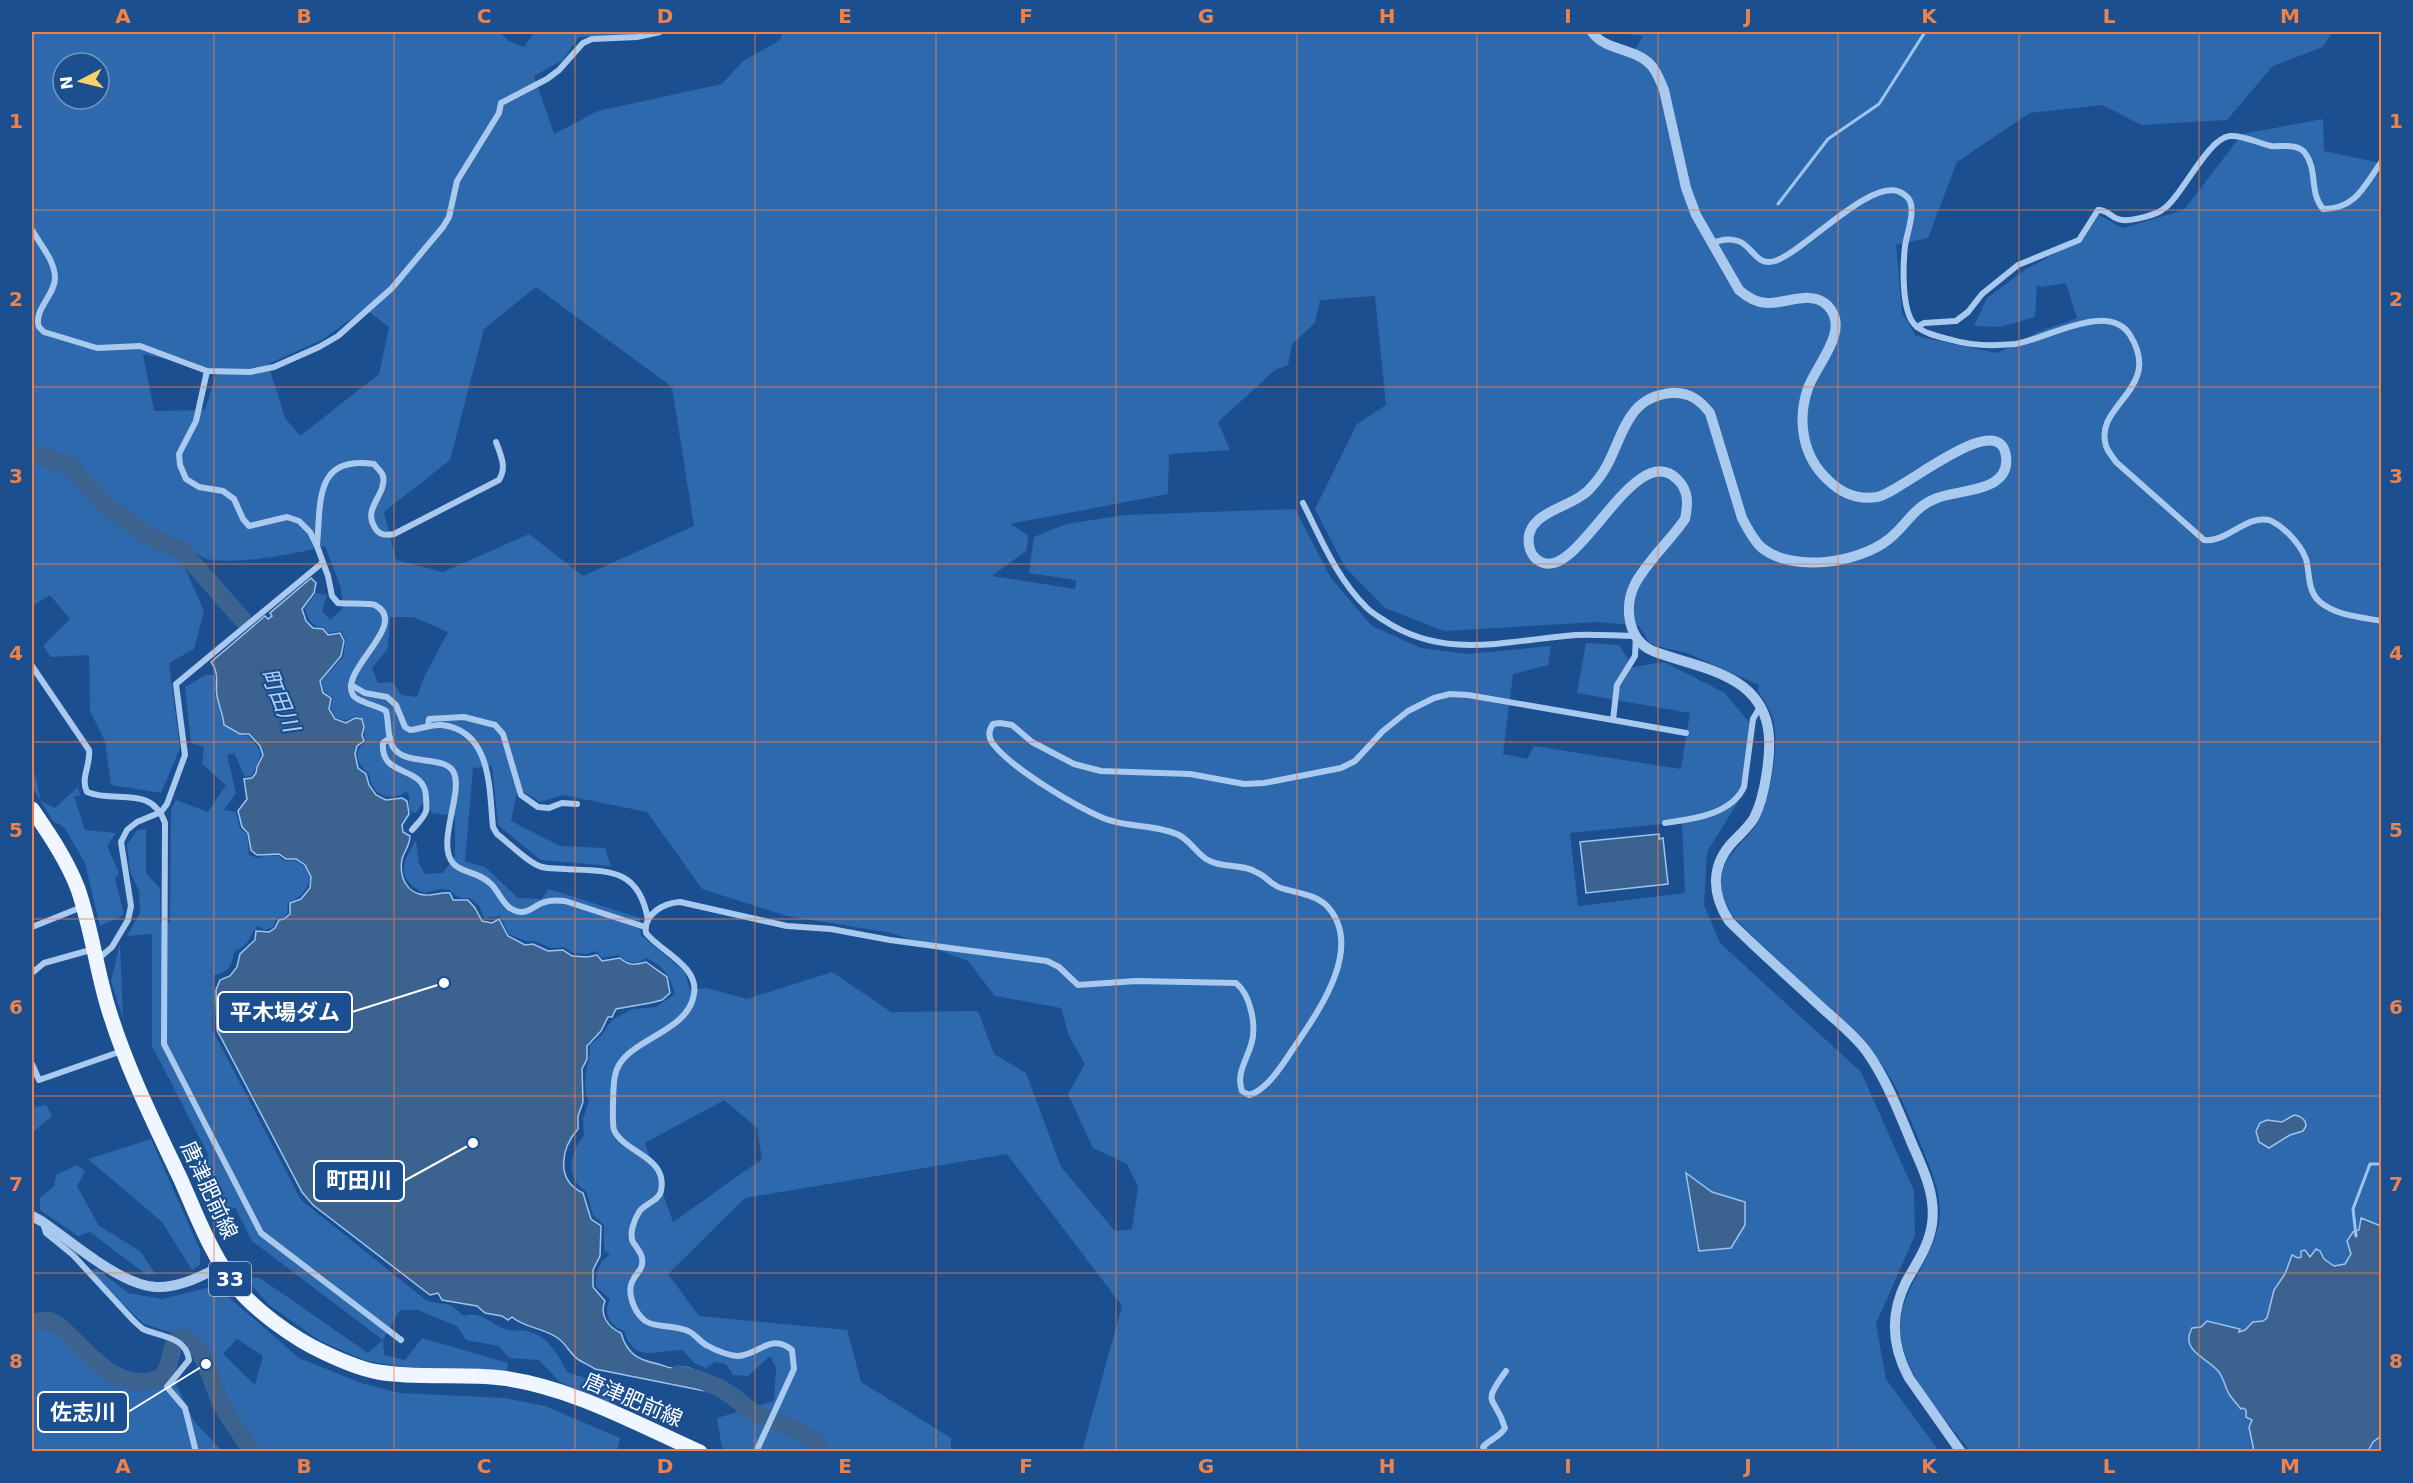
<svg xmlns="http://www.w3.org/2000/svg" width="2413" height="1483" viewBox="0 0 2413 1483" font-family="'DejaVu Sans','Noto Sans JP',sans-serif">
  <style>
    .green { fill: #2e69ad; fill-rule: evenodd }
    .water { fill: #3c6290; stroke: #9cc4f0; stroke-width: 1.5 }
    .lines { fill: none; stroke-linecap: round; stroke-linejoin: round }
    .stream { stroke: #9cc4f0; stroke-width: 3 }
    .river { stroke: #3c6290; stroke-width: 18 }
    .minor { stroke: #a9c9ee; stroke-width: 6 }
    .tertiary { stroke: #a9c9ee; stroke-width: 10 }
    .primary { stroke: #f0f6ff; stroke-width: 15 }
    .grid { fill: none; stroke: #ee8249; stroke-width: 1.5; stroke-opacity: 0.55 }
    .labels { text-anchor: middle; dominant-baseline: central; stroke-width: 4.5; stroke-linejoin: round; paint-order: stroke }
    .shield { fill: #1b4f8f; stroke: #bbcadd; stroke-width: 1.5 }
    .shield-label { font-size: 20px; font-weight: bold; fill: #fff }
    .street-label { font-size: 21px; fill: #fff; stroke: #1b4f8f }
    .water-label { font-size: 22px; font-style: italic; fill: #b5d3f5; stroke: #1b4f8f }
    .leader { fill: none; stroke: #fff; stroke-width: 2 }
    .callout-dot { fill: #fff; stroke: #1b4f8f; stroke-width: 2 }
    .callout { fill: #1b4f8f; stroke: #fff; stroke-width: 2 }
    .callout-label { font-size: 22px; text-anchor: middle; font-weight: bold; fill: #fff }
    .neatline { fill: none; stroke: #ee8249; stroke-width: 2 }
    .grid-label { font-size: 20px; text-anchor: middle; font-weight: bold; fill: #ee8249 }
  </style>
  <rect width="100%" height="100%" fill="#1b4f8f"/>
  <g class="green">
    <path d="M32,32H500L507,40L524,47L535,32H654L646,34L579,37L563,60L534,76L554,134L598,111L722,84L743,61L780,40L783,32H1596L1630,58L1643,36L1610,32H2332L2323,47L2273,66L2227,120L2141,125L2103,105L2030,113L1957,162L1928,238L1896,245L1902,313L1916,336L1997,353L2038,332L2077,318L2066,283L2041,287L2037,285L2035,317L2000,327L1974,326L1987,298L2026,269L2084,238L2099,215L2123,228L2184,210L2242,134L2323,119L2324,151L2376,162L2379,178L2382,180L2381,1451H1970C1938,1408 1881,1355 1907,1296C1919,1268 1939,1244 1940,1212C1940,1188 1929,1165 1920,1143C1909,1117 1899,1089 1882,1065C1870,1048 1850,1033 1834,1018C1799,984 1766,950 1732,915L1718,886C1721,873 1724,862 1733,852C1741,842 1753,832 1759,820C1770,798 1779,747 1774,724C1772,712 1765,701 1758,691L1759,685L1687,653L1656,646L1648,641L1639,626L1598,622L1444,631L1385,608L1345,567L1315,509L1357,424L1386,405L1375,296L1320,300L1315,323L1292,344L1288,365L1275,370L1218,422L1230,450L1169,454L1168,494L1010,524L1028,535L1027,550L992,576L1075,589L1076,580L1029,573L1034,537L1066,524L1125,515L1295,509L1331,578L1372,626L1421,648L1467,654L1551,646L1548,665L1513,674L1503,754L1527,759L1534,746L1681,769L1690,713L1577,693L1586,643L1619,645L1633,667L1664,662L1725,693L1751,725L1746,789L1707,852L1704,905L1720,943L1861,1072L1914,1191L1915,1235L1876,1324L1886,1379L1939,1451H1082L1122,1306L1007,1154L745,1198L668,1274L699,1316L847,1330L861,1382L951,1438V1451L734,1452L722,1448L717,1418L774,1401L776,1368L770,1356L748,1376L733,1375L726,1364L715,1362L706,1368L694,1363L683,1350C657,1350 634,1364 624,1331C609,1325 603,1314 610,1299L596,1287C596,1272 598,1263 610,1254L604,1250V1225L593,1215L586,1191C564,1177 570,1153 584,1135L583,1119L589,1101C579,1082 591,1064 590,1045L602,1035L612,1020L632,1009L656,1007L675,994C670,976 664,967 647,958C635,964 629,964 619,955L602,958L596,951L586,954L573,953L564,947L551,948L534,941H526L509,934L500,916L484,918L479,906L470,898C460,899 456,897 450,890L441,889L424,893C396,879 401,864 416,840L419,864L425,874L443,873L455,856V816L432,813L423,803L416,813L409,811V796L407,792C387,803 372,794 369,774C357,764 352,751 366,742C363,733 366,727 363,719L355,716L346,721L336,718L331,708L333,697L324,691L322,681L343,657L346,641L341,631L328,633L324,628C311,625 308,621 305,608L316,593L327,595L322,611L330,620L343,608L341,588L325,546C298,554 235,565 207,559C200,557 193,550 186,547L181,559L204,611L194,649L169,663L180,748L161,793L111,785L105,741L90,711L89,655L51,657L43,646L70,619L50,595L34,605L32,603ZM63,63H99V99H63ZM536,287L672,387L694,526L583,576L529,534L443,572L396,560L384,512L450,460L484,329ZM365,309L389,327L379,374L300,436L285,418L268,364L322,340ZM143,354L217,370L205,410L154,411ZM390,617H413L448,632L424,677L417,697L401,695L393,682L378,683L372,668L388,648ZM492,766L498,825L541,860L611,866L605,848L560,846L511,821L518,788L540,802L563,795L647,812L702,889L787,916L892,933L968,961L995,996L1061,1008L1069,1036L1085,1064L1068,1094L1093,1148L1127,1164L1138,1186L1132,1229L1115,1231L1061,1167L1026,1073L994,1054L978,1011L891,1012L832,972L747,999L707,988L690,990L685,972L641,935L640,918L549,889L541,899L518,898L485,867L465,861L473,768ZM1682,822L1685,893L1578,906L1570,833ZM724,1100L757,1128L762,1159L673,1222L645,1143ZM1686,1174L1712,1192L1699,1251Z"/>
    <path d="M206,675H214L217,684L215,695L220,708L223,726L240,735L248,736C261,751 263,749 256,767C254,770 254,773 251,776L245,777L234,753L227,755L236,793L224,810L236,812L240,829L247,834L249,855L258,858L268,855L278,856L285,861H296L305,867L310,878C307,891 301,897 288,903L287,914L283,918H277L273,927L265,930L258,926C247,938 253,943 234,952C232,966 228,973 214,975L212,1029L301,1200L427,1301L450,1305L464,1316C482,1310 491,1325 507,1330C512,1332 520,1329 526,1331C547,1335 558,1353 567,1372L609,1386L616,1405L560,1382L539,1360L509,1358L499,1346L466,1340L458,1327L418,1310H400L383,1340L384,1355L405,1360L422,1338L508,1363L507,1372L405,1367L367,1361L320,1341L269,1305L245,1277L260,1278L368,1353L383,1340L252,1241L235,1207L215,1217L190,1166L209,1156L152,1046V934L127,936L140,913L139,891L130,871L127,845L137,830L146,829V873L160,888V922L170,923L171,810L176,800L208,812L226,785L202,764L204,747L191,743L185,687Z"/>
    <path d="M32,762L41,801L55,808L78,787L80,796H74L85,830L116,833L107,846L119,873L115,878L124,915L100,926L85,863L64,827L53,821L32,787Z"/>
    <path d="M120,944L123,1018L111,981Z"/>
    <path d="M46,1105L52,1116L32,1133V1108Z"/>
    <path d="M151,1139L200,1250V1265L192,1270L162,1222L88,1159Z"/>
    <path d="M77,1165L85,1171L77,1186L99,1226L140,1251L155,1273L147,1275L90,1232L78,1236L40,1210V1198L54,1186L56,1175Z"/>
    <path d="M97,1269L128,1293L162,1299L207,1288L225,1294L299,1358L361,1383L400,1393L504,1398L545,1406L620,1438L617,1452L256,1451L224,1402L206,1353L185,1337L144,1324L87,1271ZM237,1339L263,1356L255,1385L223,1354Z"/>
    <path d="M39,1329L61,1332L109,1378L135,1388L160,1380L176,1384L194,1421L222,1451L32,1452V1334Z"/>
  </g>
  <g class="water">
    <path d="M311,578L316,583L314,593L302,609L306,621L313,628L323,629L328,635L340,633L344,641L341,656L320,681L323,693L331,698L329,709L335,719L346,723L355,718L362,719L364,727L362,735L364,741L357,746L355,754L358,768L366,774L369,785L376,795L386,800L402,798L407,801L409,814L402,825L403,832L410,836C410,846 404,851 402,859C399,876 406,894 425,895C433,896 441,892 450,893L453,900H468L475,908L482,921L492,923L499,919L508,936L525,945L533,944L548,951L563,950L572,956L587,957L597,955L602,961L620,958C629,966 635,965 646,962L667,977L670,993L662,1000L650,1003L616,1009L612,1017H608L601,1031L587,1046V1059L582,1069L583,1102L578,1116V1129C561,1148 555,1180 583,1193L591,1219L601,1226L600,1256L593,1270V1287L605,1301C599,1315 608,1327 621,1333C627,1354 638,1360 658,1364C663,1365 667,1368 672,1368C685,1366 692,1366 702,1377L696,1386L705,1391L595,1369C589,1365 584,1363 579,1360C571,1355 566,1344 559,1339C546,1328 524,1328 512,1317L508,1320L502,1316L485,1313L477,1306L442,1300L438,1293L430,1295L313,1205L302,1192L217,1030L216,990L220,980L230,976L237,967L240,954L255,940L256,931L269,932L275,928L279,920L284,919L290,914V903L301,899L310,888L311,877L305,865L296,859H286L279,854L257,855L251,850L248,833L242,827L238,811L247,799L244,779L252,778L256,773L257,767L263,755L260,746L249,734H240L224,725C223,714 219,706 217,696C215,684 220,673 211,662L265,616L268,619L272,616L270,613Z"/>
    <path d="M1659,834V839L1663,838L1668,884L1586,893L1580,842Z"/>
    <path d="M2294,1115C2301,1116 2306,1120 2306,1126L2303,1131L2290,1135L2269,1148L2259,1142L2256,1131L2260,1123L2267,1120L2282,1122Z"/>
    <path d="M1686,1173L1712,1192L1745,1202V1225L1731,1248L1699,1251Z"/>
    <path d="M2361,1218L2381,1226V1436L2373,1442L2368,1451H2254L2249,1427L2252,1420L2246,1417V1410L2243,1408L2241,1409C2237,1404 2233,1400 2229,1394C2225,1387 2224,1379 2219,1372C2208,1358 2179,1351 2192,1328L2201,1327L2207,1321L2240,1329L2239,1332L2245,1330L2253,1322L2263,1321L2267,1318L2274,1290L2285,1274L2292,1255L2298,1258L2301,1257V1251L2305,1250L2310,1257L2316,1249L2320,1251L2324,1259L2334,1266L2345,1264L2351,1254L2347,1241L2353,1232L2359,1230Z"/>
  </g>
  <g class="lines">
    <g class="stream">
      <path d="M1778,204L1828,139L1879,104L1925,32"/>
      <path d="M2356,1236L2353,1209L2370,1164H2382"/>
    </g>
    <g class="river">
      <path d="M32,453L70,466L105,504L146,535L182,551L242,619"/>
      <path d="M32,1324C37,1322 43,1319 50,1321C58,1323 65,1332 72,1338C92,1358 114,1384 145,1382C150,1382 158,1380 162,1376C173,1365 168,1349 178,1338C204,1336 212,1388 222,1405C231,1421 242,1436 252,1452"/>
      <path d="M678,1374C696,1378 715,1384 731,1395C738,1400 745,1407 753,1412C775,1425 808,1427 822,1452"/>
    </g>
    <g class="minor">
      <path d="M32,230C40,244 55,261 55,278C55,295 33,310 39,327L44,332L97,348L140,346L207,371L250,372L274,367L319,347L338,336L392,288L443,227L449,217L457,181L499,113L501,103L547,79L559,70L583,43L592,39L637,37L660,32"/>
      <path d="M1712,243C1721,240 1728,238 1738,241C1752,245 1756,267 1775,261C1805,251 1870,178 1900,192C1904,194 1908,197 1910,201C1915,213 1907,233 1905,246C1903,265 1901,311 1915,325C1924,334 1941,337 1952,340C1972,346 1994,346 2015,344C2045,340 2108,300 2130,335C2164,390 2093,404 2106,446C2108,452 2113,457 2116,462L2204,540C2227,543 2245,515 2269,520C2277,523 2281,527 2288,533C2296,541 2302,548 2306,559C2310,573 2307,591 2320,602C2337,616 2361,617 2382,621"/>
      <path d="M1917,327L1924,323L1956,321L1968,312L1982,294L2018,265L2079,240L2098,210C2108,210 2109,216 2118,219C2127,223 2155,215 2162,210C2181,199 2207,138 2230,136C2243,135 2258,143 2271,146C2281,147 2298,143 2305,153C2318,170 2309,193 2323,209C2356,209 2364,186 2382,161"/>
      <path d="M207,371L196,421L179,454L180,465L186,479L199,487L223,491L234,499L243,519L249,526L287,517L299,521L310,532L317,546L328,576L332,596L338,603C346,604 370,603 375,605C411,624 338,670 353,695C356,701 378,706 386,711C389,722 387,737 393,747C405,767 446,754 454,773C463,793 436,844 453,863C460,873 479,871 492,885C501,895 505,911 521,912C530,912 534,906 542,903C549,900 557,900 565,901L645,927"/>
      <path d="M317,545C321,502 314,455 374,464C377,468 382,472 383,476C387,494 363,508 374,526C378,535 385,536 394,534L499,480C507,467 501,456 496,442"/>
      <path d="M32,666L89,750C91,765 80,778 87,792C116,804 151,784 165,823L164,1044L261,1233L401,1340"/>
      <path d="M351,685L365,693L387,697L396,705L405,727L410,730C421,729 431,724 442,725C492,731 489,789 493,827L497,834C508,842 529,864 542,867C549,869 558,868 565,869C609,871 639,868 648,920"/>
      <path d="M1613,720L1686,733"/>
      <path d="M428,726L429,719L464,717L495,725L503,734L521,795L538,807L549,808L562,803L577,804"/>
      <path d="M390,738L383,743C380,779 425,764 426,797C426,801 427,808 426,811C424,818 416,825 412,830"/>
      <path d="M1665,823C1692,819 1731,815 1744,787L1753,719L1760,707"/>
      <path d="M32,927L82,907"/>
      <path d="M98,959L112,947L128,920L131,906L121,842L127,830L137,822L161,812L167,804L185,755L176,684L322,563"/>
      <path d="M32,973L44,963L94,949"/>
      <path d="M32,1064L39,1080L122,1051"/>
      <path d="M43,1223L46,1233L73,1255L132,1319C135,1322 139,1326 143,1329C160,1337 186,1336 189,1360L167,1387L185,1408L196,1452"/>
      <path d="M756,1452L794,1369L792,1350C771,1332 759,1355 738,1356C730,1356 715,1350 708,1346C701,1343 697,1336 690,1332C677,1324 653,1329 643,1319C634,1311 627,1293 632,1282C636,1272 644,1270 642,1258C641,1252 636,1247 633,1242C629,1234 634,1220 639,1212C644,1204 659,1201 661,1191C668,1156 625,1154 614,1130C612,1125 613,1083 615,1076C621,1039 688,1035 694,994C699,966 661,952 646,933C643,914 664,903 680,902L787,926L831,929L890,940L1047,961L1059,967L1078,985L1136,981L1236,983C1251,995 1257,1027 1251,1045C1246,1061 1236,1074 1242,1091L1249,1095C1268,1090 1284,1062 1295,1046C1318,1012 1365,947 1327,906C1315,894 1296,893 1281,888C1271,885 1267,877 1258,873C1243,863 1222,869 1206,859C1196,852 1189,840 1179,835C1155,824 1126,828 1103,818C1075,806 1013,769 994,745C988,738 988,731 993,724L1000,723L1012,725L1032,742L1074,764L1101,771L1190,774L1244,784L1264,783L1341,768L1355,761L1383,731L1408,711L1434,698L1450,694L1468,695L1613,720L1617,685L1635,656L1636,636C1616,636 1596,634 1576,635C1509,640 1446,661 1385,621C1379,617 1372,613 1367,608C1337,579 1321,539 1303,503"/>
      <path d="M1485,1452L1483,1447C1490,1439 1500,1437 1505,1428C1495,1394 1480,1407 1506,1371"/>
    </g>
    <g class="tertiary">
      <path d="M1592,32C1605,51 1633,47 1650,64C1657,71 1660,81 1664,90L1686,188L1696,215L1739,290C1747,297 1756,303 1767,303C1786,304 1812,289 1828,306C1851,330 1816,365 1808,388C1797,420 1802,456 1828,480C1841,493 1858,500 1877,497C1901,493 1999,406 2006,456C2011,493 1959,489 1937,498C1913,507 1907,525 1889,539C1859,563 1794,573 1762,548C1753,540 1747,528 1742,518L1710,413C1700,400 1689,392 1672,393C1618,397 1624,452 1594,484C1591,488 1586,493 1581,496C1563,509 1524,515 1529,545C1530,552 1534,559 1541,562C1579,582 1635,435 1678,480C1689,491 1688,505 1685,519C1670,541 1648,560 1635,584C1624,606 1627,640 1653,651C1696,668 1758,672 1768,728C1772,751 1765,797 1754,818C1748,828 1738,836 1730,845C1710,869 1713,896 1729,921C1758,950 1789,977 1819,1005C1835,1020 1854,1034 1867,1052C1887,1080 1900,1115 1913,1146C1924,1171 1936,1196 1932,1224C1929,1246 1916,1264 1906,1282C1890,1314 1892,1347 1909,1378L1961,1452"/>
      <path d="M32,1216L43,1222C72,1242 122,1286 156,1287C180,1288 201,1276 222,1266"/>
    </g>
    <path class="primary" d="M32,809C49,834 67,860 78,889C91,927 96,966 107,1004C125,1065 154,1123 181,1180C196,1214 210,1251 232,1281C251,1308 294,1339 325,1353C342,1361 360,1369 378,1372C419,1379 461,1373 502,1378C571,1387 637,1424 700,1452"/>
  </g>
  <path class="grid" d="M214,32V1452M394,32V1452M575,32V1452M755,32V1452M936,32V1452M1116,32V1452M1297,32V1452M1477,32V1452M1658,32V1452M1838,32V1452M2019,32V1452M2199,32V1452M32,210H2382M32,387H2382M32,564H2382M32,742H2382M32,919H2382M32,1096H2382M32,1273H2382"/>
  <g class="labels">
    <rect class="shield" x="209" y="1262" width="42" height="34" rx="4.5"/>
    <g class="shield-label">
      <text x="230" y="1279">33</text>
    </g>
    <g class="street-label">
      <text transform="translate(209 1190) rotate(65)">唐津肥前線</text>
      <text transform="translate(633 1400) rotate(23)">唐津肥前線</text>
    </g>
    <g class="water-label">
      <text transform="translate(280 700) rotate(68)">町田川</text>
    </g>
  </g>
  <path class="leader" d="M444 983L352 1012M473 1143L404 1181M206 1364L128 1412"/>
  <g class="callout-dot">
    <circle cx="444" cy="983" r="6"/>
    <circle cx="473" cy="1143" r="6"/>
    <circle cx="206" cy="1364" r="6"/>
  </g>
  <g class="callout">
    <rect x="218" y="992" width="134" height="40" rx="6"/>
    <rect x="314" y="1161" width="90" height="40" rx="6"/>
    <rect x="38" y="1392" width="90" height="40" rx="6"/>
  </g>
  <g class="callout-label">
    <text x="285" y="1020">平木場ダム</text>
    <text x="359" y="1188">町田川</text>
    <text x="83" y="1420">佐志川</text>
  </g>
  <rect width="2413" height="1483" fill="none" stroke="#1b4f8f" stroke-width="66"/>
  <g transform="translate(81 81) rotate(263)"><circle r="28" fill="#1b4f8f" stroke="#7695bc" stroke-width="1.5"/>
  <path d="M0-4.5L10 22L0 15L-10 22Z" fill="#ffd166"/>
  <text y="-9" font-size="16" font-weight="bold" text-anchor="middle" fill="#ffffff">N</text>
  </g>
  <rect x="33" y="33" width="2347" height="1417" class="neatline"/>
  <g class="grid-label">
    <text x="123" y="23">A</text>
    <text x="304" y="23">B</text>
    <text x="484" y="23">C</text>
    <text x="665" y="23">D</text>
    <text x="845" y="23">E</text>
    <text x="1026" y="23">F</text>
    <text x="1206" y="23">G</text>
    <text x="1387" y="23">H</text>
    <text x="1568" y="23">I</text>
    <text x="1748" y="23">J</text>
    <text x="1929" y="23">K</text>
    <text x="2109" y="23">L</text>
    <text x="2290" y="23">M</text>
    <text x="16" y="128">1</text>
    <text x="2396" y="128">1</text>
    <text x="16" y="306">2</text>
    <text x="2396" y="306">2</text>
    <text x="16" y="483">3</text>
    <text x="2396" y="483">3</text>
    <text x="16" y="660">4</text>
    <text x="2396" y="660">4</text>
    <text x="16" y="837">5</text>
    <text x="2396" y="837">5</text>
    <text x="16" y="1014">6</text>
    <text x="2396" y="1014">6</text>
    <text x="16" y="1191">7</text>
    <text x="2396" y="1191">7</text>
    <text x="16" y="1368">8</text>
    <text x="2396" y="1368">8</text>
    <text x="123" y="1473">A</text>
    <text x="304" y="1473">B</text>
    <text x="484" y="1473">C</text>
    <text x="665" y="1473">D</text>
    <text x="845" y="1473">E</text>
    <text x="1026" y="1473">F</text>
    <text x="1206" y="1473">G</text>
    <text x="1387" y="1473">H</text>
    <text x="1568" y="1473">I</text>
    <text x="1748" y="1473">J</text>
    <text x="1929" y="1473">K</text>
    <text x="2109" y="1473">L</text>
    <text x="2290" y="1473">M</text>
  </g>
</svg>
